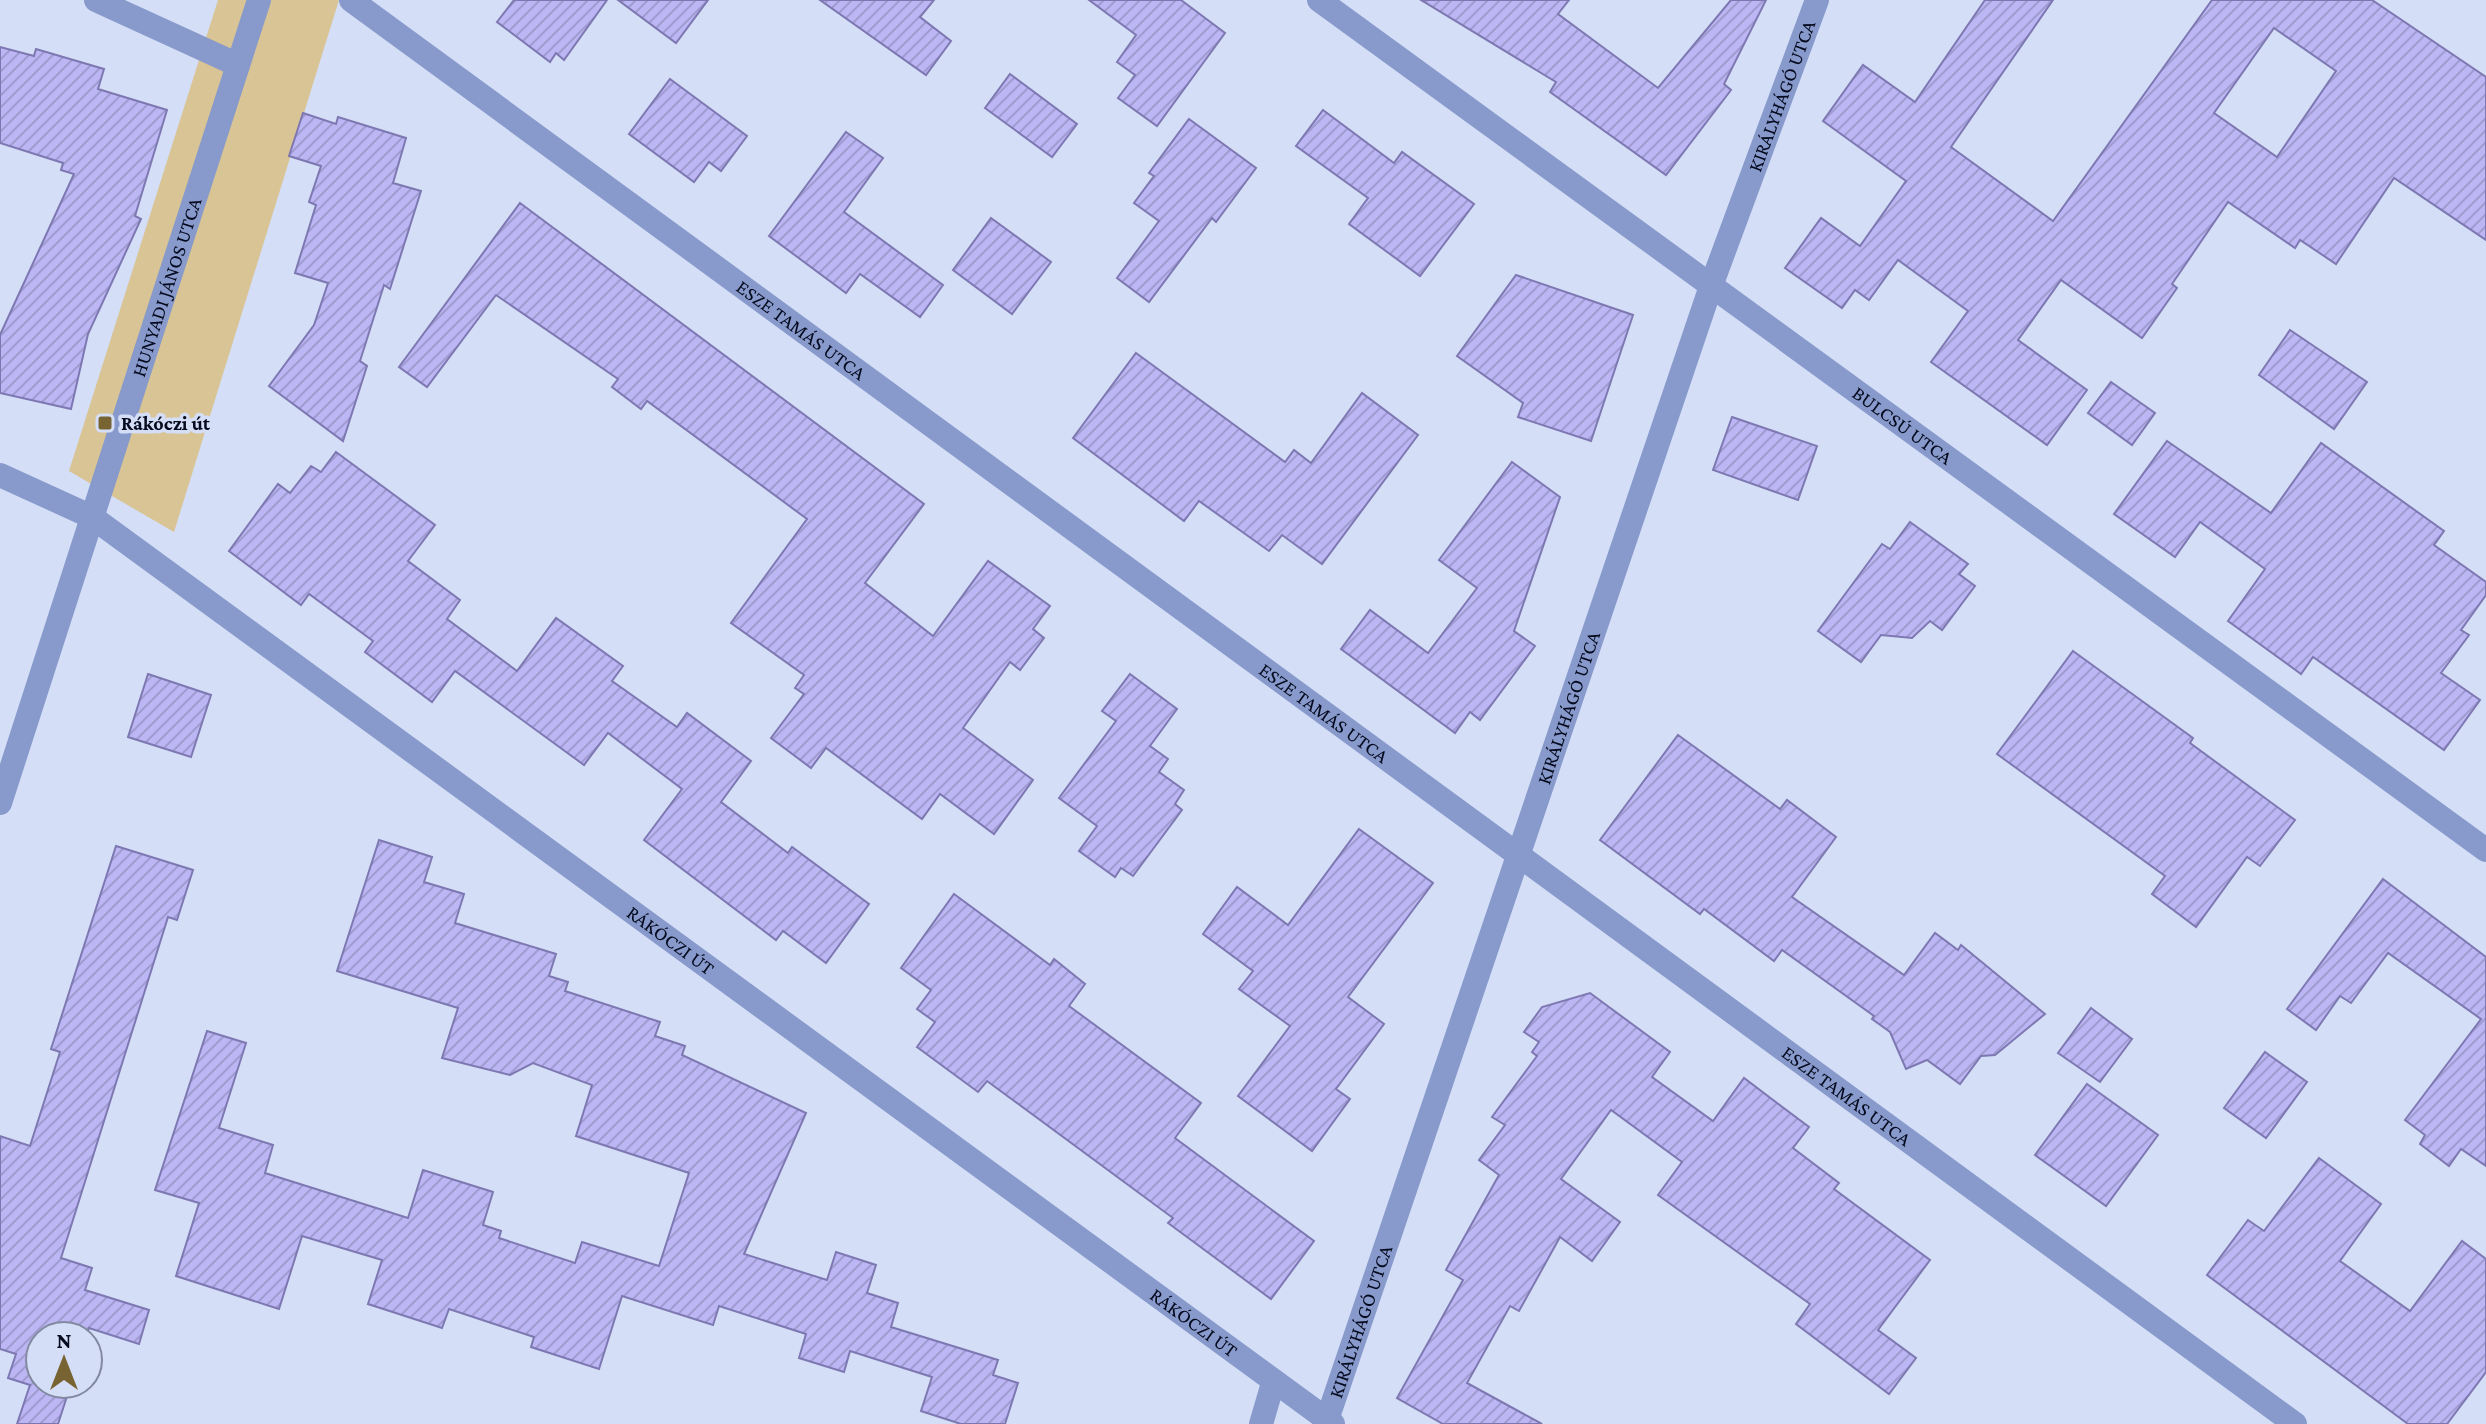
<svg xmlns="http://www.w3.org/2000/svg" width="2486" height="1424" viewBox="0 0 2486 1424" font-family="'Crimson Pro',serif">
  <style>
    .grass { fill: #d8c494 }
    .building { fill: url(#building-hatch); stroke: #7e78b2; stroke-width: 2; fill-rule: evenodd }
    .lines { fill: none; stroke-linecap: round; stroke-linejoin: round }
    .minor { stroke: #879acb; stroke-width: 24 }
    .poi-dot { fill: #776432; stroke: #d5def7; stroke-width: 3 }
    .labels { text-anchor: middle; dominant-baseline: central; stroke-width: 7; stroke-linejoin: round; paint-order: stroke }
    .street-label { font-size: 20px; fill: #050a1e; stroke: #d5def7 }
    .poi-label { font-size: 20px; font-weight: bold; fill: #050a1e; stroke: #d5def7; text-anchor: start }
  </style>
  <defs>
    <pattern id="building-hatch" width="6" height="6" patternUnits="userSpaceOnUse" patternTransform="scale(2)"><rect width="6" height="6" fill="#bcb7f4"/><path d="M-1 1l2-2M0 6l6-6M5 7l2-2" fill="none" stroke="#a09cd1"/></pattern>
  </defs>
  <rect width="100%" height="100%" fill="#d5def7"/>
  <path class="grass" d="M218,0H339L174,532L69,471Z"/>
  <g class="building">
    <path d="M514,0H607L564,60L556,53L550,62L497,22Z"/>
    <path d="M618,0H708L676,43Z"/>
    <path d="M820,0H934L920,17L951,41L926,75Z"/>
    <path d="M1089,0H1181L1225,33L1157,126L1118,98L1135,75L1117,62L1136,35Z"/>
    <path d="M1421,0H1569L1558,14L1658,88L1731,0H1766L1724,84L1731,90L1666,175L1550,92L1556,82Z"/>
    <path d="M1985,0H2053L1951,147L2053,221L2212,0H2372L2486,77V240L2394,178L2336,264L2300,240L2295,248L2228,202L2172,284L2177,288L2142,338L2061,280L2018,340L2087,390L2047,445L1931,362L1968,311L1898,260L1869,300L1855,290L1842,308L1785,268L1821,218L1860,246L1906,181L1823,121L1863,65L1915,102ZM2274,28L2336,71L2277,157L2214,113Z"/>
    <path d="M0,47L34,56L36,49L104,69L98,89L167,110L135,216L141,219L88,334L71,409L0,393V335L74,174L61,170L63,163L0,143Z"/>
    <path d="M1010,74L1077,124L1052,157L985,108Z"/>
    <path d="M670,79L747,136L721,171L709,162L694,182L629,134Z"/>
    <path d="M1323,110L1394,163L1402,152L1474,204L1420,276L1349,224L1368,198L1296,146Z"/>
    <path d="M303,113L336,124L338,117L406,138L393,183L421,191L390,289L384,285L360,361L367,366L343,441L269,386L314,325L328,283L295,273L316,205L309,202L321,166L289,156Z"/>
    <path d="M1189,119L1256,168L1216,222L1212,218L1149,302L1117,278L1159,221L1134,203L1154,176L1149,173Z"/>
    <path d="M846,132L883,158L844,212L943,285L920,317L860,274L846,293L769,236Z"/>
    <path d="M520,203L924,504L865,583L933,636L988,561L1050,606L1033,629L1044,638L1020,670L1010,662L963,728L1033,780L994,834L940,794L922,819L826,748L811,768L771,738L804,694L795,688L804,675L731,623L807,519L647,401L641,409L612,387L618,379L496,295L427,387L399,367Z"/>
    <path d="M991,218L1051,262L1012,314L953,270Z"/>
    <path d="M1516,275L1633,315L1591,441L1518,417L1523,403L1457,356Z"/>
    <path d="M2290,330L2367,382L2334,429L2259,375Z"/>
    <path d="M1136,353L1285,462L1294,450L1311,463L1362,393L1418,435L1322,564L1282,535L1269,551L1199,501L1184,521L1073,438Z"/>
    <path d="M2111,382L2155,413L2132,445L2088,413Z"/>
    <path d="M1732,417L1817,446L1798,500L1713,470Z"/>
    <path d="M2167,441L2271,513L2321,443L2444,531L2434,545L2486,582V595L2461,630L2469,635L2441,673L2480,700L2444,750L2313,657L2301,674L2228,621L2265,569L2200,522L2175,557L2114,514Z"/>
    <path d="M336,452L435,525L408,561L460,600L447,619L517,671L556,618L623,666L612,681L677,727L687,713L751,761L721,802L788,853L792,847L869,904L826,963L783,931L776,940L644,840L682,789L608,733L584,765L455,671L432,702L365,652L373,641L309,594L301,605L229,551L278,484L290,493L311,466L321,472Z"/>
    <path d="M1512,462L1560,497L1514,631L1535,646L1480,720L1470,712L1455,733L1341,649L1370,610L1428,653L1477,588L1439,560Z"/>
    <path d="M1910,522L1968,564L1959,574L1975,586L1942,630L1930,621L1912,638L1881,635L1861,662L1818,631L1882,544L1890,549Z"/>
    <path d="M2073,651L2193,738L2190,743L2295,820L2260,866L2247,857L2196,927L2152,894L2165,876L1997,754Z"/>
    <path d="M148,674L211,695L191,757L128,737Z"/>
    <path d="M1130,674L1177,709L1150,746L1168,759L1159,772L1184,790L1175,804L1182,810L1133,876L1121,868L1115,877L1079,851L1097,826L1059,798L1116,721L1102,711Z"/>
    <path d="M1678,735L1780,809L1787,800L1836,837L1792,897L1904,975L1935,933L1958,950L1961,945L2045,1014L1995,1055L1981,1056L1960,1084L1927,1060L1906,1069L1890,1032L1872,1019L1874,1016L1782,950L1774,961L1704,909L1700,914L1600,840Z"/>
    <path d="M1359,829L1433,883L1348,997L1384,1024L1336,1089L1350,1099L1312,1151L1238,1096L1290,1026L1239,989L1253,971L1203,934L1237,887L1288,925Z"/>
    <path d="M379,840L432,857L424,882L464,894L455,923L556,954L549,976L568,982L565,991L660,1022L655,1036L685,1046L682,1055L806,1113L744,1254L827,1280L836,1252L876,1265L867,1293L898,1303L891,1327L998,1360L993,1375L1018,1383L1005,1424H961L921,1411L932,1377L850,1351L844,1372L799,1358L806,1334L719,1306L713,1325L622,1296L599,1369L531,1347L534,1337L449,1309L442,1328L368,1304L382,1260L302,1236L279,1309L176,1276L199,1203L155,1190L207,1031L246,1043L219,1128L273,1145L265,1173L408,1218L423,1170L493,1192L483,1225L501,1231L499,1238L575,1263L582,1242L659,1266L689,1173L576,1136L592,1085L533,1063L510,1075L442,1058L458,1008L337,971Z"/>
    <path d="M116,846L193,870L177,920L168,917L61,1258L92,1268L85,1290L149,1310L139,1344L89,1328L86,1336H40V1384H71L58,1424H17L30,1385L8,1378L16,1354L0,1349V1136L30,1146L60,1052L51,1049Z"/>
    <path d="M2383,879L2486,957V1166L2461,1149L2449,1166L2420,1144L2425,1135L2405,1120L2481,1019L2388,953L2351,1003L2340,996L2316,1030L2287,1009Z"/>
    <path d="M954,894L1050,965L1054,959L1085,984L1069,1006L1201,1103L1175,1138L1314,1241L1271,1299L1168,1223L1173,1218L987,1081L978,1092L917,1047L935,1022L917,1009L931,990L901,968Z"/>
    <path d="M1590,993L1670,1052L1652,1077L1713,1121L1744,1078L1809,1127L1793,1148L1839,1183L1834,1189L1930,1260L1878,1330L1916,1358L1889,1394L1796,1324L1810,1304L1658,1195L1682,1162L1611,1110L1561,1179L1620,1222L1592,1261L1560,1237L1519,1311L1510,1306L1467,1383L1542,1424H1443L1397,1398L1463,1280L1446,1270L1499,1175L1479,1160L1505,1125L1492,1117L1537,1056L1532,1052L1539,1042L1524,1032L1542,1007Z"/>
    <path d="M2091,1008L2132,1039L2100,1082L2058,1053Z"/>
    <path d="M2265,1052L2307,1082L2266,1138L2224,1108Z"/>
    <path d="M2087,1084L2158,1135L2106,1206L2035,1155Z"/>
    <path d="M2319,1158L2381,1204L2340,1261L2410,1311L2462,1241L2486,1259V1372L2447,1424H2408L2207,1275L2248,1220L2264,1231Z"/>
  </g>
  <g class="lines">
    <g class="minor">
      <path d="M96,0L238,65"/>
      <path id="s1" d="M351,0L2295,1424"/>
      <path id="s2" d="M1319,0L2486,850"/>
      <path id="s3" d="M0,475L92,517L1333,1424"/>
      <path id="s4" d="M0,803L259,0"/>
      <path id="s5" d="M1327,1420L1711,286L1817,0"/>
      <path d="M1261,1424L1273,1383"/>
    </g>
  </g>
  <rect class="poi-dot" x="97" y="415" width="16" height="16" rx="4"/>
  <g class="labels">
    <g class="street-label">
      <text stroke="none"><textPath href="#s5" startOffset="1400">KIRÁLYHÁGÓ UTCA</textPath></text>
      <text stroke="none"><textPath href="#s4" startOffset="542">HUNYADI JÁNOS UTCA</textPath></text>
      <text stroke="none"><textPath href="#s1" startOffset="558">ESZE TAMÁS UTCA</textPath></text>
      <text stroke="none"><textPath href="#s2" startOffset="722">BULCSÚ UTCA</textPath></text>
      <text stroke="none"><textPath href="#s5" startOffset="752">KIRÁLYHÁGÓ UTCA</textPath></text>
      <text stroke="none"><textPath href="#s1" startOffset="1206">ESZE TAMÁS UTCA</textPath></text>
      <text stroke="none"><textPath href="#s3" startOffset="818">RÁKÓCZI ÚT</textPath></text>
      <text stroke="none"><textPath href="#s1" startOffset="1854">ESZE TAMÁS UTCA</textPath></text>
      <text stroke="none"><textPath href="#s5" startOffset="104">KIRÁLYHÁGÓ UTCA</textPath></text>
      <text stroke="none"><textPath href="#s3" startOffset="1466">RÁKÓCZI ÚT</textPath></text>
    </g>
    <g class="poi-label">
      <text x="121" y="423">Rákóczi út</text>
    </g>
  </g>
  <g transform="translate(64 1360)"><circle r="38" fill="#d5def7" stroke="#8289a0" stroke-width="2"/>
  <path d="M0-6L14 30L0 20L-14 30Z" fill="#776432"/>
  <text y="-12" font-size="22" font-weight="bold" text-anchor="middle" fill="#050a1e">N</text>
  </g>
</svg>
